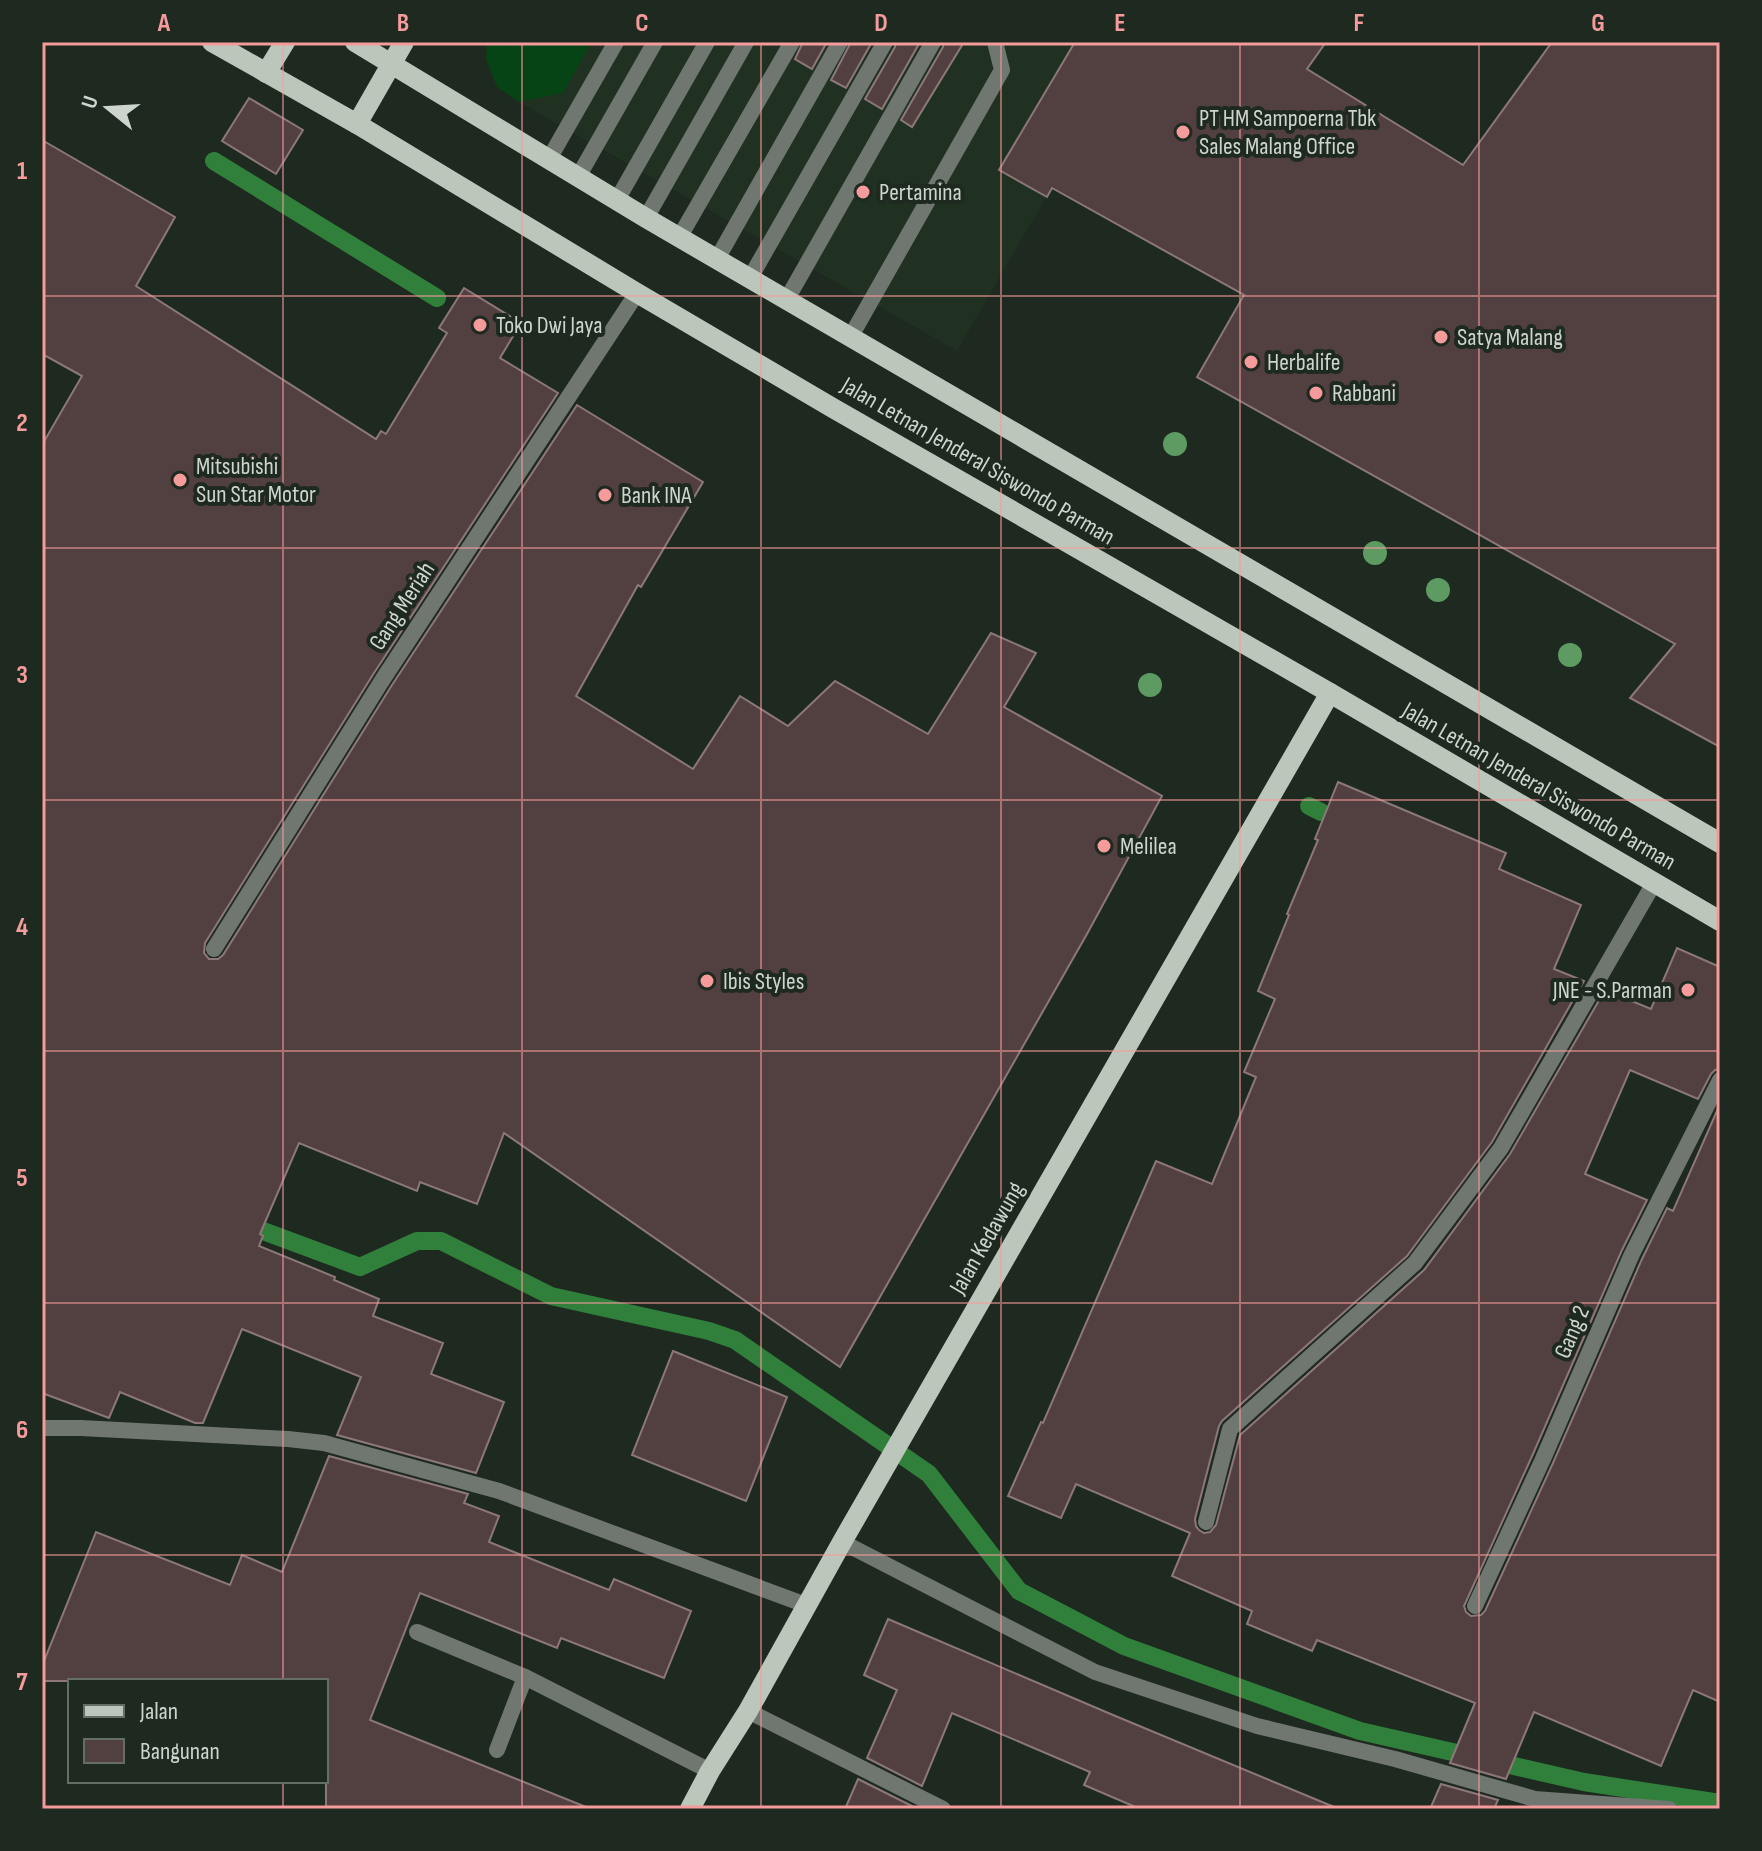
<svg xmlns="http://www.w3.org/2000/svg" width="1762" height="1851" viewBox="0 0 1762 1851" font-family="'Sofia Sans Condensed',sans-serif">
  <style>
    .built { fill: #203121 }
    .green { fill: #074415 }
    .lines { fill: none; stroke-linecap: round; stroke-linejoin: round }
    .stream { stroke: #30803c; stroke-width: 18 }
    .building { fill: #524040; stroke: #8c7878; stroke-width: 2 }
    .service { stroke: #707670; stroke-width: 16 }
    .minor { stroke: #707670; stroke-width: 16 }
    .primary { stroke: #bbc7bb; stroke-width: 20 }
    .tree { fill: #5d9b63 }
    .grid { fill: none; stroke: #f59b9c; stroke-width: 2; stroke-opacity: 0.55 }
    .poi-dot { fill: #f59b9c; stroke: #1e291f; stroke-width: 3 }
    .labels { text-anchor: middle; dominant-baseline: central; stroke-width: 8; stroke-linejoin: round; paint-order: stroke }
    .poi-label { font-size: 24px; fill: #ced5ce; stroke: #1e291f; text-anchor: start }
    .street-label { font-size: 24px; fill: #ced5ce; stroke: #1e291f }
    .neatline { fill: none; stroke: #f59b9c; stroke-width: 3 }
    .grid-label { font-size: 26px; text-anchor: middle; font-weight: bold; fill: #f59b9c }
  </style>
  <rect width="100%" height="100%" fill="#1e291f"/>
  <path class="built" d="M487,42H1136L957,351L519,102L497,87L486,59Z"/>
  <path class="green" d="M487,42H592L563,93L519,102L497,87L486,59Z"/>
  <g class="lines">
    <g class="stream">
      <path d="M214,161L437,298"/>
      <path d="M1309,806L1321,812"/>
      <path d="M239,1222L360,1267L417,1241H441L551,1296L709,1331L735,1340L929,1474L1019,1591L1124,1646L1360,1731L1584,1782L1720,1803"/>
    </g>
  </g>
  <g class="building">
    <path d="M803,42H827L812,69L795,59Z"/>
    <path d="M851,42H872L846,88L831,80Z"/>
    <path d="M896,42H920L882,109L865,99L895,47Z"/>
    <path d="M944,42H964L912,127L901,120L943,47Z"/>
    <path d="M1075,42H1326L1307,69L1463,165L1552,42H1720V747L1630,698L1675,644L1197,377L1244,295L1052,188L1047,197L999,170Z"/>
    <path d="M249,98L303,130L276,174L222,141Z"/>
    <path d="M42,140L175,217L136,286L376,439L381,431L386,434L447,333L439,328L464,288L521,323L500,358L558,393L374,673L205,943L204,953L209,959H218L223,955L392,685L577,405L703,482L641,587L638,585L576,696L693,769L740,696L788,726L835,681L928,734L991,633L1036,653L1004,707L1162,796L1087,934L840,1367L504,1133L477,1204L420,1182L417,1191L299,1143L260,1234L263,1236L259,1246L335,1277L334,1280L379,1299L373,1316L443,1343L431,1374L504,1402L476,1473L337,1435L361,1377L242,1329L203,1423H195L120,1392L109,1418L42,1393V445L82,376L42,354Z"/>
    <path d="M1338,782L1506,853L1499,869L1581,905L1554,969L1584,981L1492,1142L1407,1256L1222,1421L1219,1426L1195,1519L1196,1526L1199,1530L1204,1533L1210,1532L1216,1525L1240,1435L1424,1270L1510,1154L1605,990L1651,1009L1677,948L1720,967V1069L1715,1070L1711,1074L1698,1099L1630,1070L1585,1174L1647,1200L1622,1250L1533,1454L1464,1606L1466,1612L1471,1616L1481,1615L1485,1611L1553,1463L1642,1259L1667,1208L1673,1211L1720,1104V1702L1693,1690L1661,1766L1534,1712L1506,1779L1450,1763L1475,1703L1317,1640L1312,1651L1247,1624L1252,1611L1172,1576L1190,1533L1076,1484L1061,1518L1008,1496L1041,1422L1043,1423L1156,1161L1212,1184L1256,1077L1244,1072L1275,999L1258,991L1289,915L1287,914L1318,840L1315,839Z"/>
    <path d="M673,1351L787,1397L746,1501L632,1455Z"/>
    <path d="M329,1456L468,1494L464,1503L499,1516L489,1542L609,1590L614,1579L691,1611L664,1678L561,1638L557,1648L420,1593L370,1720L586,1807V1809H326V1681H42V1666L96,1532L230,1585L242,1555L282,1572Z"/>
    <path d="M888,1619L1113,1715L1339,1809H1140L1084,1785L1090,1772L952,1713L922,1786L867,1758L897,1690L864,1675Z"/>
    <path d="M858,1779L914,1807L913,1809H845Z"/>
    <path d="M1441,1784L1498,1800L1494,1809H1430Z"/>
  </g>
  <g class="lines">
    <g class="service">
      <path d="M549,159L616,42"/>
      <path d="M578,177L655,42"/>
      <path d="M617,200L707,42"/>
      <path d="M646,218L746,42"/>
      <path d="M679,238L792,42"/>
      <path d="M717,259L840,42"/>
      <path d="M750,278L885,42"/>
      <path d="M787,299L933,42"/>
      <path d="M851,336L1002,70L995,42"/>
    </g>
    <g class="minor">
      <path d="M214,949L383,679L637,293"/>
      <path d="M42,1428H81L288,1439L324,1443L499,1491L806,1605"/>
      <path d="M1206,1522L1230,1429L1415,1263L1501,1148L1654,883"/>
      <path d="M842,1542L1095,1672L1257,1726L1395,1759L1535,1799L1669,1809"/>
      <path d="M1475,1606L1543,1459L1632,1254L1720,1080"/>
      <path d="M417,1632L525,1677L710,1771"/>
      <path d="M748,1711L943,1809"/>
      <path d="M497,1750L525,1677"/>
    </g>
    <g class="primary">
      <path d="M212,42L357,124L637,293L833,408L1330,693L1720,921"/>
      <path d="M355,42L646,218L1720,843"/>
      <path d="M266,73L285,42"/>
      <path d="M357,124L404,42"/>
      <path d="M690,1809L710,1771L748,1711L842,1542L1330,693"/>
    </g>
  </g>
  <g class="tree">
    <circle cx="1175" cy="444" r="12"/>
    <circle cx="1375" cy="553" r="12"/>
    <circle cx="1438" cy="590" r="12"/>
    <circle cx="1570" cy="655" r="12"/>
    <circle cx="1150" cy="685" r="12"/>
  </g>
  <path class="grid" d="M283,42V1681M522,42V1809M761,42V1809M1001,42V1809M1240,42V1809M1479,42V1809M42,296H1720M42,548H1720M42,800H1720M42,1051H1720M42,1303H1720M42,1555H1720M283,1781V1809"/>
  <g class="poi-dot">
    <circle cx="1183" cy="132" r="8"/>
    <circle cx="863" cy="192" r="8"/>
    <circle cx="480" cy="325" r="8"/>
    <circle cx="1441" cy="337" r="8"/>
    <circle cx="1251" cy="362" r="8"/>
    <circle cx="1316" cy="393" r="8"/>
    <circle cx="180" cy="480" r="8"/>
    <circle cx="605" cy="495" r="8"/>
    <circle cx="1104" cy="846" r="8"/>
    <circle cx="707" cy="981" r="8"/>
    <circle cx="1688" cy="990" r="8"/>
  </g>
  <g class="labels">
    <g class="poi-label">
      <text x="1199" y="118">PT HM Sampoerna Tbk<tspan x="1199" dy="28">Sales Malang Office</tspan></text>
      <text x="879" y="192">Pertamina</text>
      <text x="496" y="325">Toko Dwi Jaya</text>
      <text x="1457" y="337">Satya Malang</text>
      <text x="1267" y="362">Herbalife</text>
      <text x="1332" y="393">Rabbani</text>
      <text x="196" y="466">Mitsubishi<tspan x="196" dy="28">Sun Star Motor</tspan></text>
      <text x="621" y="495">Bank INA</text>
      <text x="1120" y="846">Melilea</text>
      <text x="723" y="981">Ibis Styles</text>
      <text x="1672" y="990" text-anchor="end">JNE - S.Parman</text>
    </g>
    <g class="street-label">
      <text transform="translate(978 461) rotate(30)">Jalan Letnan Jenderal Siswondo Parman</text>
      <text transform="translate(402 606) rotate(-57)">Gang Meriah</text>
      <text transform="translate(1539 786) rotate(30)">Jalan Letnan Jenderal Siswondo Parman</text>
      <text transform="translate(987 1238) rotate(-60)">Jalan Kedawung</text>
      <text transform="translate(1572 1332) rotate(-67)">Gang 2</text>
    </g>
  </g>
  <rect width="1762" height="1851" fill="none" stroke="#1e291f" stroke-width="88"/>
  <rect x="68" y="1679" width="260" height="104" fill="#1e291f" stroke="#646e65" stroke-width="2"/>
  <rect x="84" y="1705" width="40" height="12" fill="#bbc7bb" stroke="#646e65" stroke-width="2"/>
  <text x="140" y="1719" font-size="24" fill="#ced5ce">Jalan</text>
  <rect x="84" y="1739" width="40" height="24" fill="#524040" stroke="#646e65" stroke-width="2"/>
  <text x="140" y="1759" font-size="24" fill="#ced5ce">Bangunan</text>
  <g transform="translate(108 108) rotate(288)" stroke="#1e291f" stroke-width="6" paint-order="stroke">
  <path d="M0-6L14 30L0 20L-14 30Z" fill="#ced5ce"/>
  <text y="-12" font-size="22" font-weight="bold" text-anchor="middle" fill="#ced5ce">U</text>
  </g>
  <rect x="44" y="44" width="1674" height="1763" class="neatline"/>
  <g class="grid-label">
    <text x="164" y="31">A</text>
    <text x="403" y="31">B</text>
    <text x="642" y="31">C</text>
    <text x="881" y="31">D</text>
    <text x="1120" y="31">E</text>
    <text x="1359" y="31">F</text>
    <text x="1598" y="31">G</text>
    <text x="22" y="179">1</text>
    <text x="22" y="431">2</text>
    <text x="22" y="683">3</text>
    <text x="22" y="935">4</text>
    <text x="22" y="1186">5</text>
    <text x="22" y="1438">6</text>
    <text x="22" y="1690">7</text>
  </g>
</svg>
